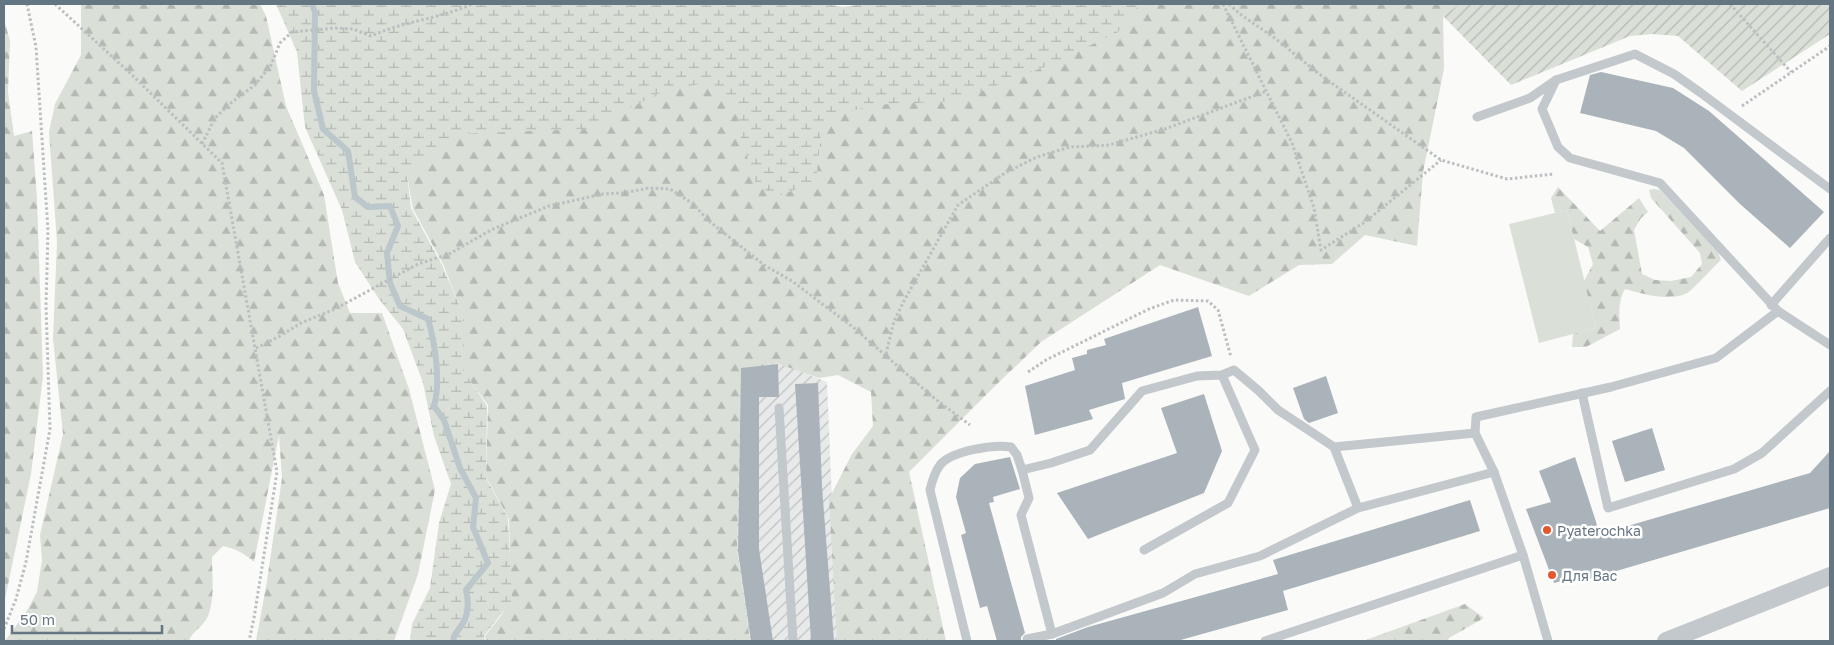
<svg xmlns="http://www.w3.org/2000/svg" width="1834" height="645" viewBox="0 0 1834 645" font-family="'Golos Text',sans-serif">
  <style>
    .industrial { fill: url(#industrial-furrows) }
    .grass { fill: #dadfd7 }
    .forest { fill: url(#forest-firs) }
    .wetland { fill: url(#wetland-marsh) }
    .garden { fill: url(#garden-furrows) }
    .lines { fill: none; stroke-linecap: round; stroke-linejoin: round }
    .stream { stroke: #bbc7cb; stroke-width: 6 }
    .building { fill: #aab3b9 }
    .path { stroke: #bbbfc2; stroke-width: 3; stroke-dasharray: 2.5 2.5; stroke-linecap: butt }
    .service { stroke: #c3c8cc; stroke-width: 9 }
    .minor { stroke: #c3c8cc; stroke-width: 18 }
    .poi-dot { fill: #e4572e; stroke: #fff; stroke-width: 2 }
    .labels { text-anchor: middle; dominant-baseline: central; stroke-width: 5; stroke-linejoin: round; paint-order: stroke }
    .poi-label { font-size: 14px; fill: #657683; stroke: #fff; text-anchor: start }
  </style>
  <defs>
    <pattern id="industrial-furrows" width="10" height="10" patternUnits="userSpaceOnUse" patternTransform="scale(1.25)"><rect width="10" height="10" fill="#e8e9e9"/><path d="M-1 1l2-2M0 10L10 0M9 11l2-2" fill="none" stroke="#c0c1c2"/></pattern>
    <pattern id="forest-firs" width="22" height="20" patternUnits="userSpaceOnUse" patternTransform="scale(1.25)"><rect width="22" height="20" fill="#dadfd7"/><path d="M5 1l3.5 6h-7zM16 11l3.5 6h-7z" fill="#b4b9b4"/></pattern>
    <pattern id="wetland-marsh" width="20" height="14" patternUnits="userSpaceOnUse" patternTransform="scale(1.25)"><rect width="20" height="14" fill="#dadfd7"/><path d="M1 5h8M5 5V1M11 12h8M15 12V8" fill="none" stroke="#b4b9b4"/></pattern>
    <pattern id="garden-furrows" width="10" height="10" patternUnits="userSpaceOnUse" patternTransform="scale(1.25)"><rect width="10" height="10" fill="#dadfd7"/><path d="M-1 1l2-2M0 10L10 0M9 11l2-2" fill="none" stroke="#b4b9b4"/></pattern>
  </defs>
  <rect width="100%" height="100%" fill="#fafaf8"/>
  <path class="industrial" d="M780,363L827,382L838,641H750L735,548L740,366Z"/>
  <path class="grass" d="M1567,210L1596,328L1539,343L1509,224Z"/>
  <g class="forest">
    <path d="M81,4H260L266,16L286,106L324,195L338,283L350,313H382L409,389L435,490L418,574L394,641H256L267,581L282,478L279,435L254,562C244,553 236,549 223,546L212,557C212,576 215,598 208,616C204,626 192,631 189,641H5L28,609L37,592L42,560L40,535L63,434L53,339L57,242L49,132L55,104L81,55Z"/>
    <path d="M1040,4H1460L1443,16L1444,69L1423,172L1417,246L1365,235L1332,264L1299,265L1249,296L1160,265L1041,342L996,385L909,472L946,641H837L829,499L852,454L873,426L871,392L838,375L819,378L776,363L741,370L737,550L750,641H486L485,636L500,617L511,599L509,519L486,477L488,405L462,370L463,315L443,264L413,209L407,175L391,110Z"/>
    <path d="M4,19L10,41L8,92L14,136L32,131L37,199L43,376L31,474L4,604Z"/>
    <path d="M1558,187L1600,231L1639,198L1648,212L1641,218L1634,230L1642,274L1655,280L1671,281L1691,277L1702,264L1700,253L1651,198L1649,190L1654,189L1660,190L1718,252L1721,260C1713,267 1695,288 1687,293C1669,302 1643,294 1625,289C1618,300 1619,316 1620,329L1586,347H1572L1573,334L1596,328L1584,281L1593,264L1588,247L1574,239L1567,210L1555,213L1551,198Z"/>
    <path d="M1465,604L1484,618L1449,638L1448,641H1363Z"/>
  </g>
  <path class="wetland" d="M276,4H828L843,7L862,4H1140L1118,32L1047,66L956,101L872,105L835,116L821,134L816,181L774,198L755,181L739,132L738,109L712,82L666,90L587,129L455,134L407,174L411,208L442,265L463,314V370L487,406L486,478L508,518L512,600L484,636L485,641H410L412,624L430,588L439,523L451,484L434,436L423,383L403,329L379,299L355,262L342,210L305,127L297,52Z"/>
  <path class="garden" d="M1460,4H1830V34L1742,91L1678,36L1652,34L1630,36L1511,85L1443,16Z"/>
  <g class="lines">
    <path class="stream" d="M312,4L315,12L314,91L323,129L348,151L355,197L368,207L390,206L398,226L387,253L390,283L400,306L428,319C435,343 441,382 434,406L444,420L460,468L476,498L473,527L488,563L466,590C469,602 469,612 463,623C459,630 454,633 453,641"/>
  </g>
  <g class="building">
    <path d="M1601,72L1673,88L1709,111L1824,212L1790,248L1740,204L1684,148L1656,131L1580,113L1590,75Z"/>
    <path d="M1198,307L1212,356L1122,383L1125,399L1089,410L1093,419L1035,435L1025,386L1075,370L1072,358L1087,354V350L1106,345L1104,339Z"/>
    <path d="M778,364L779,397H759V549L773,641H751L738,551L741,368Z"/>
    <path d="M1326,376L1338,413L1309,423L1304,419L1293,388Z"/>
    <path d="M818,383L822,487L834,641H811L795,384Z"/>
    <path d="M1204,394L1222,451L1204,493L1088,539L1057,493L1177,453L1161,408Z"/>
    <path d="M1652,428L1665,470L1625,482L1612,441Z"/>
    <path d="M1830,451V508L1579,582L1577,577L1554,583L1526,509L1551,502L1539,471L1575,457L1600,534L1810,473Z"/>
    <path d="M1010,457L1020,489L993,497L994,502L989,503L1025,633L1021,637V641H997L987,606L980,608L961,535L966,533L956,497L960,478L975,464Z"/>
    <path d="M1470,500L1480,531L1283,591L1288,610L1177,641H1056V639L1088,627L1278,574L1273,560Z"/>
  </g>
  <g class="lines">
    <g class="path">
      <path d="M55,4L131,74L222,163L277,472L254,618L249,641"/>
      <path d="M1223,4L1292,143L1314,208L1321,250L1365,222L1441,160"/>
      <path d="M1229,4L1240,14L1276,39L1323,77L1441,160L1507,179L1554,174"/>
      <path d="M1730,4L1791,72"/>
      <path d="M1742,106L1830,46"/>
      <path d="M202,144L215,118L232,102L255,85L271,65L280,43L292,32L335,28L353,29L371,36C404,21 439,19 472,4"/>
      <path d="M256,348L280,336L301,323L335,309L418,264L449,254L493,229L549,206L603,194L624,193L649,188L670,189L692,203L709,221L764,265L792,281L854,328L934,398L970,425"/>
      <path d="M886,354L894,321L905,299L958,205L1005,173L1037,157L1070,147L1109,145L1165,129L1267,91"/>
      <path d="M1028,372L1046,360L1149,309L1174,300L1208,301L1218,310L1231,357"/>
      <path d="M4,629L16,599L26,562L50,429L46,306L48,231L36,47L27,4"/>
    </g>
    <g class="service">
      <path d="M1477,117L1530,98L1556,80"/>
      <path d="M1771,305L1830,238"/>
      <path d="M1778,311L1660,183L1570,158L1558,147L1542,109L1556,80L1635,54L1674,74L1701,93L1830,189"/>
      <path d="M1582,393L1608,508L1734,469L1762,453L1830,391"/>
      <path d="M779,408L793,641"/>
      <path d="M1334,447L1475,433"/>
      <path d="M1358,508L1334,447L1278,410L1259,391L1234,370L1222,375L1197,376L1142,391L1090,450L1051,463L1022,470L1029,498L1021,515L1052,634L1163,593L1195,574L1260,556L1358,508L1494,472"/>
      <path d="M1144,550L1228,503L1255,450L1222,375"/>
      <path d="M1027,639L1052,634"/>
      <path d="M967,641L930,490C932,481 935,472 940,465C951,451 994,444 1011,447L1017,455L1022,470"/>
      <path d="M1265,641L1523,555"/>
      <path d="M1548,641L1523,555L1494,472L1475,433L1476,417L1611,387L1716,358L1778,311L1830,345"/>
    </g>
    <path class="minor" d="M1666,641L1830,576"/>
  </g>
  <g class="poi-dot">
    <circle cx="1547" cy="530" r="5"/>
    <circle cx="1552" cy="575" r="5"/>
  </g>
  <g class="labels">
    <g class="poi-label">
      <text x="1557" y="530">Pyaterochka</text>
      <text x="1562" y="575">Для Вас</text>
    </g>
  </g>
  <rect width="1834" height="645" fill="none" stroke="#657683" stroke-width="10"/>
  <path d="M12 625v8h150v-8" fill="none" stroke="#657683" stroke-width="2.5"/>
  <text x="20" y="625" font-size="15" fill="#657683" stroke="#ffffff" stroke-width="4" paint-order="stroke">50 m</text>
</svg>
